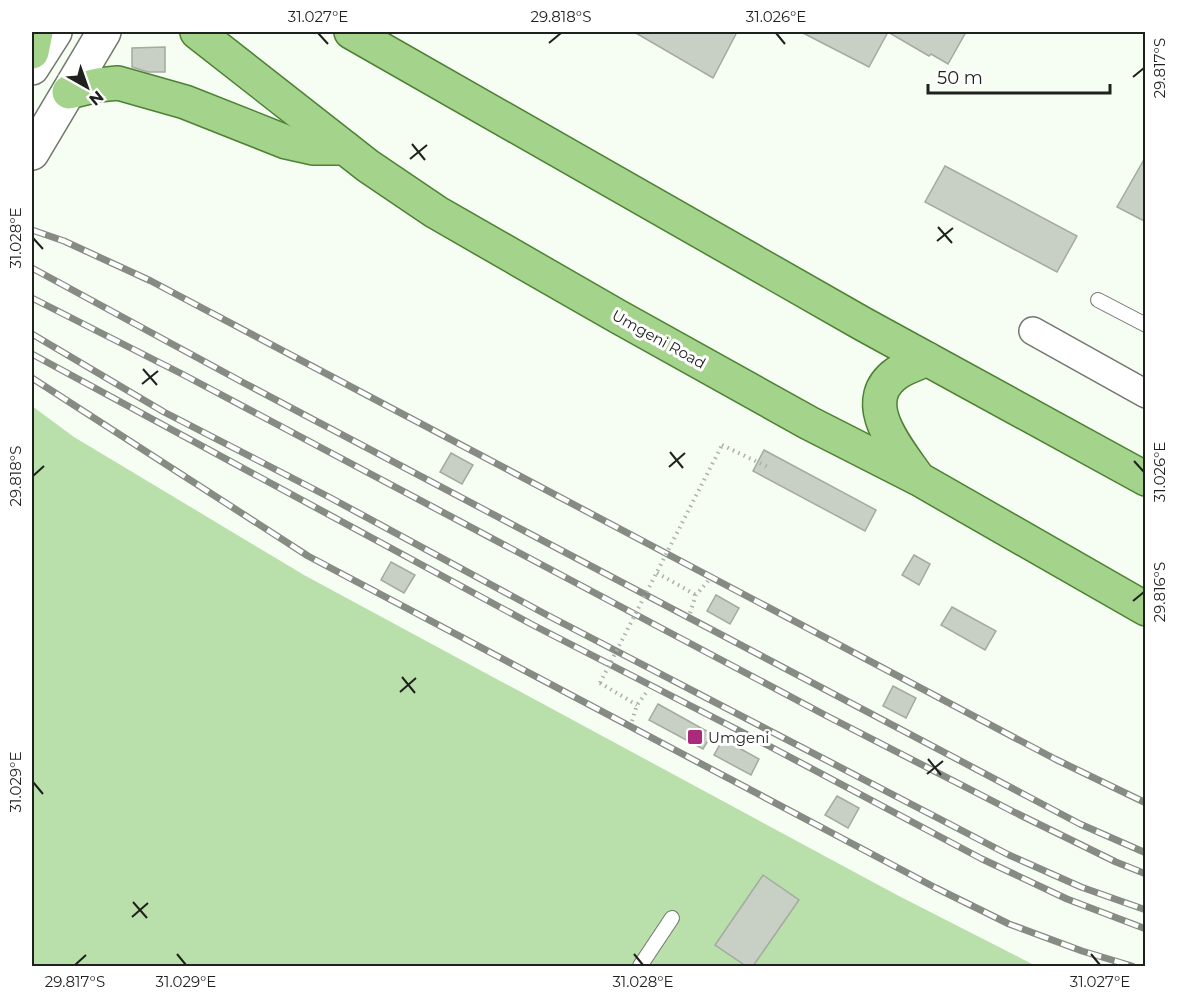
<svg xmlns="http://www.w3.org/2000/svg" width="1177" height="998" viewBox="0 0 1177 998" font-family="Montserrat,sans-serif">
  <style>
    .green { fill: #b9e0aa }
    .building { fill: #c8d0c5; stroke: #a3aaa0; stroke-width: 1.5 }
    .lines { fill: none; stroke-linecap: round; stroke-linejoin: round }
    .service-casing { stroke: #71776e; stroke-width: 16 }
    .minor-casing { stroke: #71776e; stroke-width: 30 }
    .tertiary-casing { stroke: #71776e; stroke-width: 36 }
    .primary-casing { stroke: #4d8133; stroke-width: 36 }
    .path { stroke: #abb1a9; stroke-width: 4; stroke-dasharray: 1.5 4.5; stroke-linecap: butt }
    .service { stroke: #fff; stroke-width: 14 }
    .minor { stroke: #fff; stroke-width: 27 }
    .tertiary { stroke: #fff; stroke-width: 33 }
    .primary { stroke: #a4d38c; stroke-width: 33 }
    .rail-casing { stroke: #868b84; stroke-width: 7 }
    .rail { stroke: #fff; stroke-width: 4.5; stroke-dasharray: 14; stroke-linecap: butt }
    .path-bridge { stroke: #abb1a9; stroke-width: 4; stroke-dasharray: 1.5 4.5; stroke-linecap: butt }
    .ticks { fill: none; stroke: #1e211d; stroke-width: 2 }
    .poi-dot { fill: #aa2b7b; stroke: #fff; stroke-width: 2 }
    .labels { text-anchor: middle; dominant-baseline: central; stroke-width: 6; stroke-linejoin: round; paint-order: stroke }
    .street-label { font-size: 15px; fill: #1e211d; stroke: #fff }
    .poi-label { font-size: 15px; fill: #1e211d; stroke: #fff; text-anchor: start }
    .neatline { fill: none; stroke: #1e211d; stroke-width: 2 }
    .ticks-label { font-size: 15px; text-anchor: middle; fill: #1e211d }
  </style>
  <rect width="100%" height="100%" fill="#f6fef3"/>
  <path class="green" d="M32,406L74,437L304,575L897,895L1036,966H32Z"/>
  <g class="building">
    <path d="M634,32H737L713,78Z"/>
    <path d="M801,32H966L948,64L931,54L929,56L888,32L869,67Z"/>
    <path d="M165,47V72H148L132,67V48Z"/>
    <path d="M1146,156V222L1117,207Z"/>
    <path d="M945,166L1077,236L1057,272L925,202Z"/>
    <path d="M764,450L876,510L865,531L753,471Z"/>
    <path d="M451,453L473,465L462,484L440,472Z"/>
    <path d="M914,555L930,564L919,585L902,575Z"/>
    <path d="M391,562L415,575L404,593L381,580Z"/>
    <path d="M716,595L739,608L730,624L707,611Z"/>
    <path d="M952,607L996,631L985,650L941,625Z"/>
    <path d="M893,686L916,698L906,718L883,706Z"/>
    <path d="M658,704L712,734L703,749L649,720Z"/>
    <path d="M723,739L759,759L751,775L714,755Z"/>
    <path d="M837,796L859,808L848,828L825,815Z"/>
    <path d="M763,875L799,900L753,966H746L715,945Z"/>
  </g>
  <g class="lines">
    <defs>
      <g id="service">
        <path d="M1098,300L1146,325"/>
        <path d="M640,966L672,918"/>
      </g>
      <path id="minor" d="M1033,331L1146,394"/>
      <g id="tertiary">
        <path d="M32,68L55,32"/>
        <path d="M32,153L104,32"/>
      </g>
      <g id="primary">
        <path d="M197,32L368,166L436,212L617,316L809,423L919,479L1146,609"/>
        <path d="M351,32L863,324L1146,479"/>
        <path d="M32,52L36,32"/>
        <path d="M69,92L98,85L118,83L185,102L286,142L313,148H345"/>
        <path d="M918,478C898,449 856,402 897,373C906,367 917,364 927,359"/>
      </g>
    </defs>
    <use href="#service" class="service-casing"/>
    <use href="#minor" class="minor-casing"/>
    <use href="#tertiary" class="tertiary-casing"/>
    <use href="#primary" class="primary-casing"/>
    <g class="path">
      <path d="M722,445L768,467"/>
      <path d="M657,573L696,595"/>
      <path d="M690,613L696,595L708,581"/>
      <path d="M600,683L637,705"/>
      <path d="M632,721L637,705L646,693"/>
    </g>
    <use href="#service" class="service"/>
    <use href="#minor" class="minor"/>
    <use href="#tertiary" class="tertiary"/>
    <use href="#primary" class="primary"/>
    <defs>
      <g id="rail">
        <path d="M32,230L64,241L151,281L1055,759L1146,803"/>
        <path d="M32,268L244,383L1027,796L1080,824L1146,853"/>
        <path d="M32,298L184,375L825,715L1014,812L1116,862L1146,874"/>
        <path d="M32,334L164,412L329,497L547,615L1009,855L1081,887L1146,910"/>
        <path d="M32,354L531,624L769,746L982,859L1067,899L1146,929"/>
        <path d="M32,378L308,556L936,888L1009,924L1082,951L1132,966"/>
      </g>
    </defs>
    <use href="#rail" class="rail-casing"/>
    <use href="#rail" class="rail"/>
    <path class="path-bridge" d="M600,683L722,445"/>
  </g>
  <path class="ticks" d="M318,33L328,44M776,33L785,44M549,43L561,33M1133,77L1144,68M412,144L425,160M410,159L427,145M938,227L952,243M33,238L43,249M937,241L953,228M143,369L157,385M142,384L158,371M670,452L683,468M1134,461L1144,472M669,467L685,453M33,476L44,466M1133,601L1144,592M402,677L415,693M400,692L416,678M928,759L941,775M927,774L943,761M33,782L43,794M133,902L147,918M132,917L148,903M177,954L186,965M634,954L643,965M1091,954L1100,965M75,965L86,955"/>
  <rect class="poi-dot" x="687" y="729" width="16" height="16" rx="3"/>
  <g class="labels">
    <g class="street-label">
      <text transform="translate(659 339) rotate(29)">Umgeni Road</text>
    </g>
    <g class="poi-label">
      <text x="708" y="737">Umgeni</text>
    </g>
  </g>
  <rect width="1177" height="998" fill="none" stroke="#ffffff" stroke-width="66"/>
  <g transform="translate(87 87) rotate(140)" stroke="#ffffff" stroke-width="4.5" paint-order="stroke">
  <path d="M0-4.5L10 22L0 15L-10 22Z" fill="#1e211d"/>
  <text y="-9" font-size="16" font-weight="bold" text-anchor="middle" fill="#1e211d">N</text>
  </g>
  <path d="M928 84v9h182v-9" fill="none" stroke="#1e211d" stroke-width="3"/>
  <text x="937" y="84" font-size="18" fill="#1e211d" stroke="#ffffff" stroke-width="4.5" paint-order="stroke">50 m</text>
  <rect x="33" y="33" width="1111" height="932" class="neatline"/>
  <g class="ticks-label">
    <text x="318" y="22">31.027°E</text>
    <text x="561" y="22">29.818°S</text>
    <text x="776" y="22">31.026°E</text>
    <text transform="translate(1160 68) rotate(-90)" y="5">29.817°S</text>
    <text transform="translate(16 238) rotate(-90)" y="5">31.028°E</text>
    <text transform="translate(1160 472) rotate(-90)" y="5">31.026°E</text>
    <text transform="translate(16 476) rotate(-90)" y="5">29.818°S</text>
    <text transform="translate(1160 592) rotate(-90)" y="5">29.816°S</text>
    <text transform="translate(16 782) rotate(-90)" y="5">31.029°E</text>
    <text x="75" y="987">29.817°S</text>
    <text x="186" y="987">31.029°E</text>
    <text x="643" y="987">31.028°E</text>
    <text x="1100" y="987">31.027°E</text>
  </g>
</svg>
